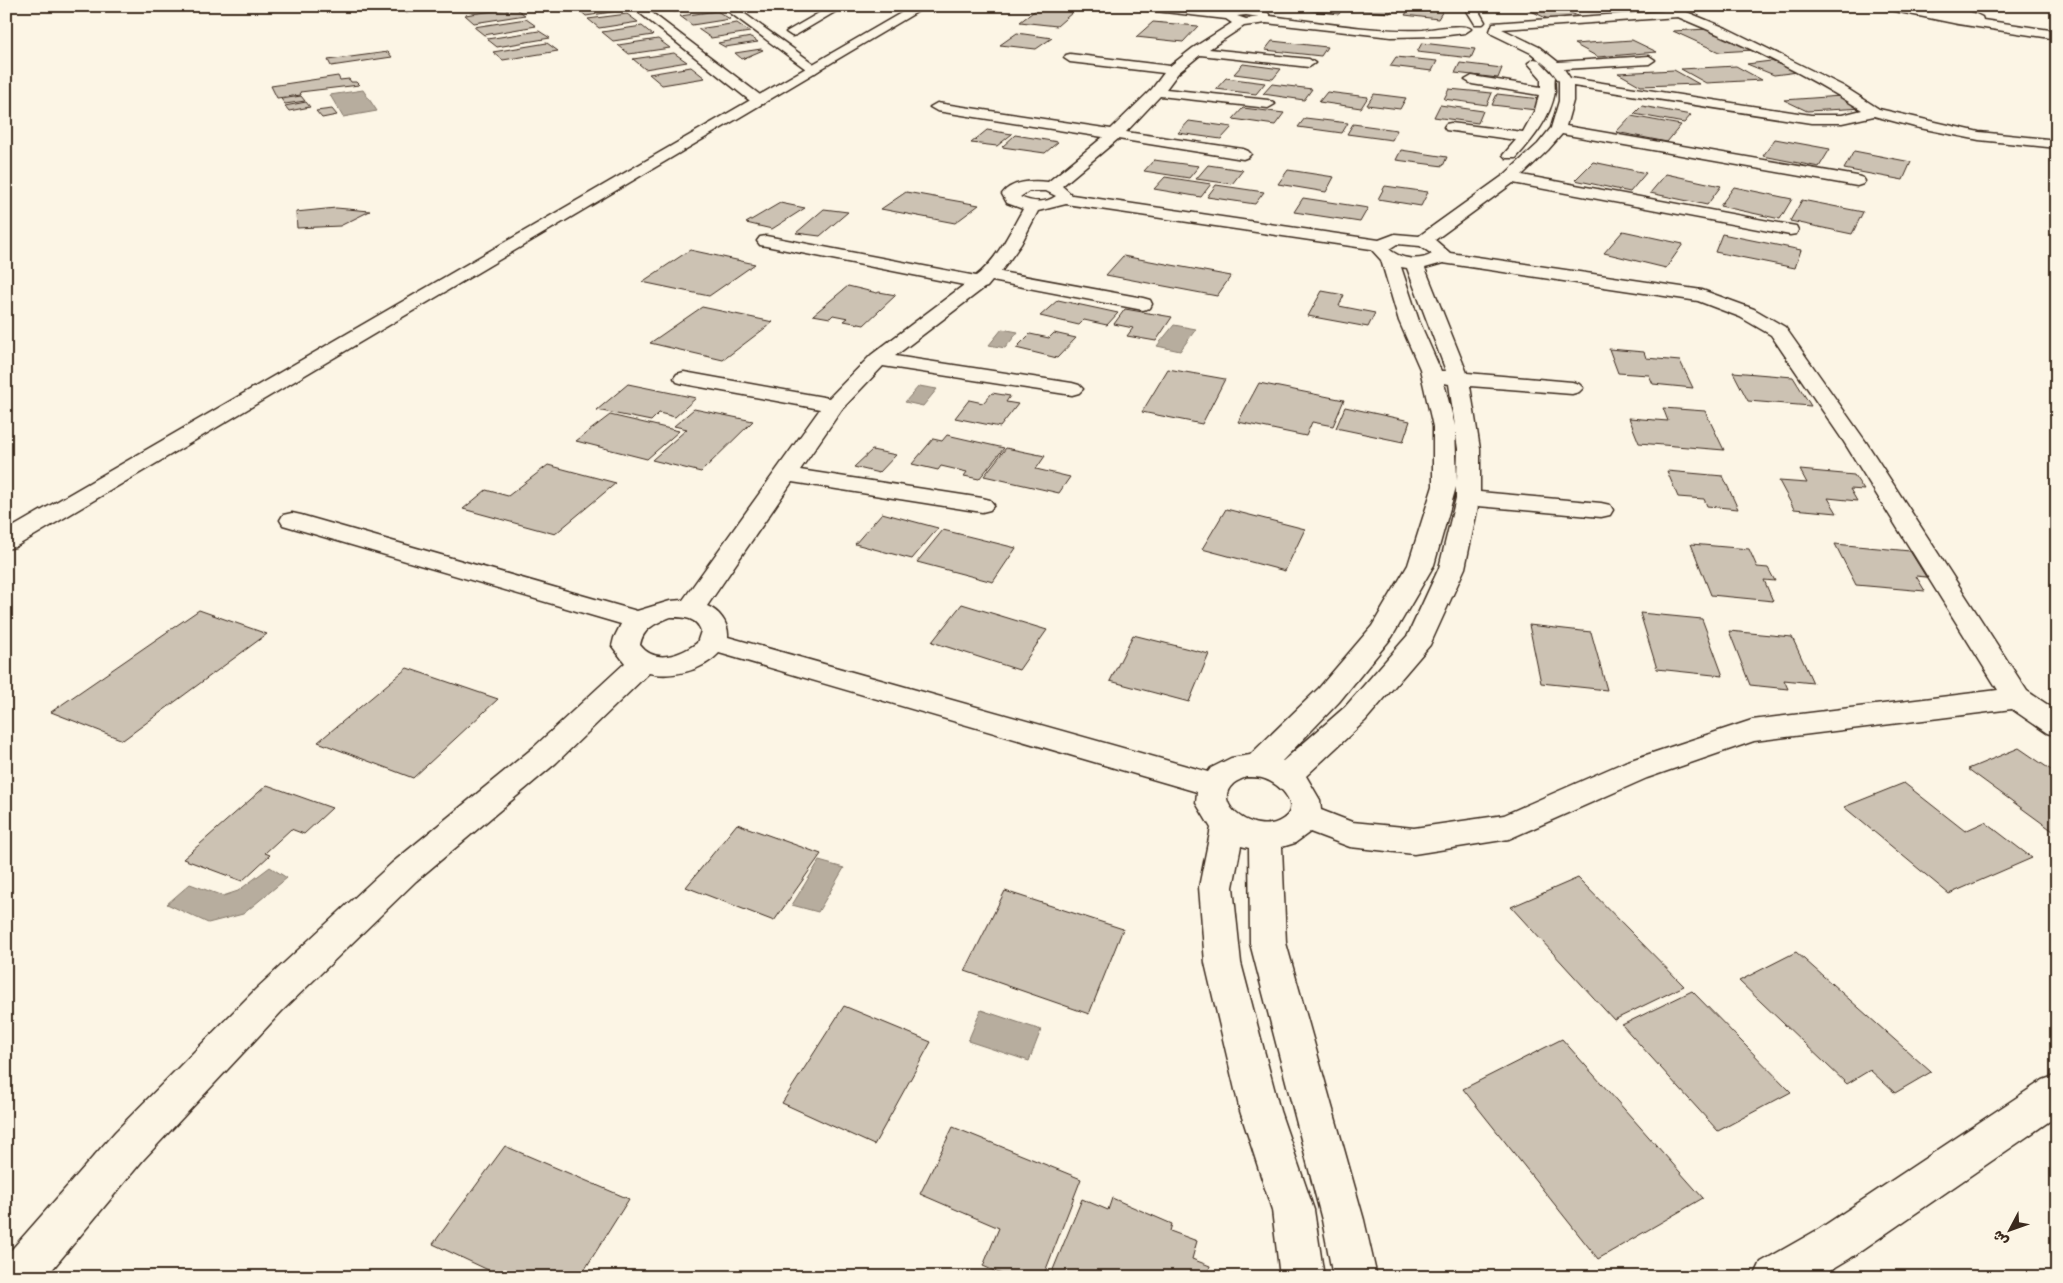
<svg xmlns="http://www.w3.org/2000/svg" width="2063" height="1283" viewBox="0 0 2063 1283" font-family="Mynerve,'Playpen Sans Arabic',sans-serif">
  <style>
    .water { fill: #b7ad9e; stroke: #85796b }
    .building { fill: #ccc2b3; stroke: #3b2a1e }
    .lines { fill: none; stroke-linecap: round; stroke-linejoin: round }
    .minor-casing { stroke: #3b2a1e; stroke-width: 3 }
    .primary-casing { stroke: #3b2a1e; stroke-width: 3 }
    .minor { fill: #fcf5e5; fill-rule: evenodd }
    .primary { fill: #fcf5e5; fill-rule: evenodd }
  </style>
  <rect width="100%" height="100%" fill="#fcf5e5"/>
  <filter id="ink" filterUnits="userSpaceOnUse"><feTurbulence type="fractalNoise" baseFrequency=".02" numOctaves="2"/><feDisplacementMap in="SourceGraphic" scale="10" xChannelSelector="R" yChannelSelector="G"/><feConvolveMatrix kernelMatrix="1 2 1 2 8 2 1 2 1" color-interpolation-filters="sRGB"/></filter>
  <g filter="url(#ink)">
    <g class="water">
      <path d="M363,90L377,111L343,117L330,95Z"/>
      <path d="M1174,325L1196,329L1180,351L1157,346Z"/>
      <path d="M1002,329L1018,332L1005,348L989,345Z"/>
      <path d="M919,386L937,389L923,406L905,402Z"/>
      <path d="M819,861L844,868L818,912L792,905Z"/>
      <path d="M270,867L287,878L243,914L208,923L167,904L190,884L223,896L238,891Z"/>
      <path d="M981,1010L1041,1030L1029,1061L968,1041Z"/>
    </g>
    <g class="building">
      <path d="M401,6H455L406,13Z"/>
      <path d="M584,6H619L624,10L586,16L576,7Z"/>
      <path d="M665,6H709L711,7L674,12Z"/>
      <path d="M1298,6H1344L1339,14L1295,9Z"/>
      <path d="M1361,6H1395L1390,13L1358,10Z"/>
      <path d="M1411,6H1422L1444,9L1438,19L1405,15Z"/>
      <path d="M1600,6H1643L1655,11L1617,14Z"/>
      <path d="M1556,7L1578,16L1548,19L1527,9Z"/>
      <path d="M515,8L525,15L474,23L465,15Z"/>
      <path d="M1037,9L1073,12L1057,26L1020,22Z"/>
      <path d="M717,11L730,19L692,25L680,16Z"/>
      <path d="M627,14L638,22L599,28L588,19Z"/>
      <path d="M526,19L536,26L484,35L474,27Z"/>
      <path d="M1153,22L1198,26L1183,42L1136,37Z"/>
      <path d="M737,23L750,32L711,38L698,29Z"/>
      <path d="M642,26L653,35L613,41L602,32Z"/>
      <path d="M1707,29L1754,50L1719,52L1673,31Z"/>
      <path d="M539,31L550,38L497,47L487,39Z"/>
      <path d="M1017,33L1052,38L1036,49L1000,45Z"/>
      <path d="M751,37L758,42L725,47L718,43Z"/>
      <path d="M658,39L670,48L629,54L618,45Z"/>
      <path d="M1632,40L1657,52L1598,57L1574,44Z"/>
      <path d="M1272,41L1327,47L1321,56L1265,50Z"/>
      <path d="M547,43L558,51L503,60L493,52Z"/>
      <path d="M1422,43L1475,49L1471,58L1417,52Z"/>
      <path d="M761,49L763,50L742,59L735,53Z"/>
      <path d="M388,52L392,57L331,66L328,60Z"/>
      <path d="M674,53L687,62L645,69L633,59Z"/>
      <path d="M1396,57L1437,61L1432,71L1390,66Z"/>
      <path d="M1771,61L1798,72L1774,75L1747,64Z"/>
      <path d="M1460,63L1502,68L1498,78L1455,73Z"/>
      <path d="M1243,64L1281,69L1273,79L1234,74Z"/>
      <path d="M1736,66L1762,80L1706,83L1681,69Z"/>
      <path d="M691,67L705,78L662,85L649,74Z"/>
      <path d="M1674,70L1699,84L1641,86L1618,73Z"/>
      <path d="M338,76L340,80L349,79L351,82H356L359,85L300,92L301,95L277,98L271,86Z"/>
      <path d="M1226,78L1265,83L1256,94L1216,89Z"/>
      <path d="M1272,84L1312,89L1304,100L1263,94Z"/>
      <path d="M1449,89L1492,93L1487,105L1444,99Z"/>
      <path d="M1327,92L1368,97L1361,108L1319,102Z"/>
      <path d="M1374,94L1406,98L1400,109L1367,105Z"/>
      <path d="M1497,94L1540,99L1536,110L1492,105Z"/>
      <path d="M301,96L305,101L285,104L281,99Z"/>
      <path d="M1841,96L1864,108L1807,111L1784,100Z"/>
      <path d="M306,102L310,107L289,111L285,106Z"/>
      <path d="M1440,105L1483,111L1478,123L1434,117Z"/>
      <path d="M1642,106L1691,115L1684,123L1634,114Z"/>
      <path d="M1243,108L1284,113L1275,125L1233,119Z"/>
      <path d="M332,109L337,115L322,118L316,111Z"/>
      <path d="M1631,116L1681,125L1667,142L1616,132Z"/>
      <path d="M1305,118L1348,123L1342,133L1298,127Z"/>
      <path d="M1189,121L1232,127L1221,139L1178,133Z"/>
      <path d="M1353,124L1397,130L1392,140L1347,134Z"/>
      <path d="M987,130L1012,134L997,146L971,143Z"/>
      <path d="M1015,135L1058,142L1045,153L1002,147Z"/>
      <path d="M1775,139L1830,149L1819,167L1763,156Z"/>
      <path d="M1401,150L1447,157L1443,166L1396,160Z"/>
      <path d="M1854,151L1911,162L1903,180L1844,169Z"/>
      <path d="M1154,160L1199,166L1189,178L1144,171Z"/>
      <path d="M1593,162L1646,173L1630,192L1575,180Z"/>
      <path d="M1208,165L1243,170L1232,184L1196,179Z"/>
      <path d="M1288,170L1334,177L1326,192L1278,184Z"/>
      <path d="M1666,174L1721,186L1707,205L1650,193Z"/>
      <path d="M1165,177L1211,184L1201,197L1154,189Z"/>
      <path d="M1216,185L1264,192L1255,204L1207,197Z"/>
      <path d="M1385,186L1428,192L1421,206L1378,199Z"/>
      <path d="M1734,187L1792,199L1780,219L1720,206Z"/>
      <path d="M906,192L979,205L955,223L881,209Z"/>
      <path d="M1303,198L1368,208L1360,222L1294,212Z"/>
      <path d="M1802,200L1863,212L1852,234L1790,221Z"/>
      <path d="M780,203L805,208L772,229L746,223Z"/>
      <path d="M336,208L370,211L340,226L297,228L296,212Z"/>
      <path d="M824,209L848,212L820,236L796,233Z"/>
      <path d="M1623,231L1683,244L1666,268L1604,253Z"/>
      <path d="M1722,234L1801,250L1795,268L1715,252Z"/>
      <path d="M690,250L755,264L709,296L642,282Z"/>
      <path d="M1123,256L1231,276L1217,296L1106,275Z"/>
      <path d="M848,286L877,293L879,292L896,295L864,325L844,321L848,318L833,315L830,318L813,315Z"/>
      <path d="M1322,291L1344,295L1339,306L1375,313L1368,327L1308,316Z"/>
      <path d="M1058,300L1118,313L1107,325L1084,320L1079,325L1040,316Z"/>
      <path d="M702,307L773,322L723,360L650,343Z"/>
      <path d="M1125,309L1172,317L1156,341L1127,336L1133,328L1114,324Z"/>
      <path d="M1054,333L1076,338L1057,358L1016,348L1030,334L1049,338Z"/>
      <path d="M1609,349L1644,352L1646,358L1680,361L1693,388L1653,384L1649,375L1618,373Z"/>
      <path d="M1168,369L1225,379L1202,424L1142,412Z"/>
      <path d="M1733,372L1793,377L1811,406L1748,401Z"/>
      <path d="M1259,383L1344,400L1333,426L1312,422L1306,436L1238,422Z"/>
      <path d="M628,384L696,398L675,417L659,413L651,421L597,410Z"/>
      <path d="M992,393L1010,396L1006,402L1018,404L1000,427L955,418L969,400L983,403Z"/>
      <path d="M1345,407L1410,421L1403,442L1336,428Z"/>
      <path d="M1663,408L1705,411L1724,450L1639,443L1629,418L1668,421Z"/>
      <path d="M694,409L753,421L701,472L652,460L687,429L674,426Z"/>
      <path d="M610,415L679,431L647,459L576,441Z"/>
      <path d="M947,435L1004,448L979,479L964,476L967,472L941,466L938,470L912,464L933,439L942,441Z"/>
      <path d="M1006,448L1045,456L1036,469L1070,477L1059,493L984,476Z"/>
      <path d="M872,450L896,455L879,473L854,467Z"/>
      <path d="M548,465L616,483L555,534L463,509L486,490L508,496Z"/>
      <path d="M1800,470L1854,475L1864,490L1850,489L1857,501L1828,498L1837,513L1794,509L1779,481L1807,483Z"/>
      <path d="M1667,471L1723,476L1738,509L1707,506L1704,499L1678,497Z"/>
      <path d="M1226,509L1305,529L1285,571L1202,549Z"/>
      <path d="M882,513L938,528L912,559L855,544Z"/>
      <path d="M943,530L1016,548L993,582L917,562Z"/>
      <path d="M1691,544L1749,549L1757,567L1768,568L1775,581L1764,580L1773,601L1711,595Z"/>
      <path d="M1835,544L1910,551L1926,577L1916,576L1925,591L1856,585Z"/>
      <path d="M962,604L1047,630L1019,670L932,642Z"/>
      <path d="M199,610L267,634L123,740L51,712Z"/>
      <path d="M1640,613L1702,619L1723,676L1657,669Z"/>
      <path d="M1529,625L1591,632L1607,690L1541,683Z"/>
      <path d="M1729,631L1792,637L1813,683L1784,680L1788,689L1750,685Z"/>
      <path d="M1133,635L1209,654L1189,702L1110,681Z"/>
      <path d="M407,668L498,699L413,778L318,742Z"/>
      <path d="M2019,748L2057,774V834L1968,769Z"/>
      <path d="M1904,783L1965,831L1985,822L2032,858L1949,894L1844,807Z"/>
      <path d="M267,785L332,808L304,834L291,829L265,853L270,855L242,881L183,859Z"/>
      <path d="M737,824L821,854L774,921L686,887Z"/>
      <path d="M1578,878L1684,986L1614,1020L1511,907Z"/>
      <path d="M1005,891L1123,929L1089,1014L965,971Z"/>
      <path d="M1796,952L1931,1072L1895,1093L1870,1070L1847,1084L1739,981Z"/>
      <path d="M1692,991L1791,1092L1718,1131L1622,1025Z"/>
      <path d="M844,1006L931,1042L874,1145L782,1103Z"/>
      <path d="M1562,1039L1703,1198L1598,1259L1463,1089Z"/>
      <path d="M953,1127L1081,1179L1043,1277H1008L983,1266L999,1228L920,1194Z"/>
      <path d="M505,1146L629,1199L580,1277H503L433,1244Z"/>
      <path d="M1112,1198L1172,1224L1170,1231L1197,1241L1192,1259L1210,1266L1207,1277H1050L1082,1199L1108,1210Z"/>
    </g>
    <g class="lines">
      <defs>
        <g id="minor">
          <path d="M631,6H643L764,98L766,101L764,104H754Z"/>
          <path d="M721,6H734L821,69L815,73L810,72Z"/>
          <path d="M831,6H845L796,35L792,36L786,32Z"/>
          <path d="M1133,6H1171L1227,12L1246,8L1268,13L1270,16C1320,22 1372,32 1423,30C1433,29 1465,23 1471,29L1465,33L1440,36L1391,37L1266,23L1244,26L1209,49L1309,59L1315,63L1309,67L1200,55L1178,73L1166,89L1268,100L1275,104L1268,108L1160,96L1126,132L1243,149L1248,151L1251,154L1248,157L1243,159L1118,139L1062,186L1072,195L1379,240L1395,234L1419,236L1504,175L1538,144L1551,128L1559,101V81L1550,69L1531,53L1492,34L1490,31L1493,23L1664,11L1657,6H1672L1726,28L1843,86L1879,109L1979,132L2057,140V148L1979,140L1915,127L1874,116L1842,123H1811L1573,86V101L1566,126L1857,176L1863,178L1865,181L1863,184L1857,186L1562,134L1548,150L1522,175L1790,225L1796,226L1798,230L1796,234L1790,235L1513,183L1435,240L1450,253L1702,290L1754,309L1785,327L1866,442L2027,691L2057,711V736L2047,733L2012,709L1754,741L1647,778L1509,839L1414,854L1350,847L1310,832L1295,843L1282,847L1286,943L1364,1220L1377,1277H1333L1322,1220L1250,943L1249,848L1241,846L1233,887L1241,963L1280,1111L1314,1210L1324,1277H1280L1272,1210L1240,1111L1205,963L1199,887L1211,828L1196,803L1197,792L719,653C703,671 671,678 649,673L556,763L416,881L282,1011L143,1160L46,1277H6V1256L115,1132L256,989L392,863L534,747L625,663L612,646L614,638L621,624L283,525L280,520L283,515L292,513L301,515L637,611L670,601L683,600L820,409L684,384L677,382L674,378L677,374L684,372L829,398L871,355L964,285L766,246L760,245L757,241L760,237L766,236L976,276C997,260 1010,232 1023,209L1007,203L1002,194C1011,181 1033,180 1048,182L1103,137L937,111L930,107L937,103L1111,129L1152,89L1164,73L1070,62L1064,58L1066,55L1070,54L1170,66L1193,48L1232,23L1226,19L1138,9ZM1246,15L1259,17L1246,19L1237,16ZM1678,17C1741,43 1804,73 1862,110L1842,115H1811L1570,78L1564,69L1649,64L1655,60L1649,56L1558,62L1539,47L1502,29ZM1029,191H1046L1056,196C1045,204 1031,202 1020,197ZM1066,204L1371,249L1381,260L1399,321L1420,369L1433,427V486L1408,565L1372,626L1319,688L1250,755L1231,758L1211,768L1208,772L728,637C729,623 719,611 707,606L792,482L982,512L990,510L994,505L990,500L982,498L800,470L842,409L883,366L1072,395L1079,393L1083,389L1079,385L1072,383L895,356L984,288L987,287L992,281L1143,310L1150,308L1152,304L1150,300L1143,298L1001,272L1021,244L1038,211ZM1397,244L1420,246L1432,254C1419,262 1400,259 1389,249ZM1443,263L1698,301L1740,317L1771,335L1844,442L1998,690L1752,720L1625,762L1504,815L1414,828L1352,822L1321,810L1320,800L1306,776L1365,721L1430,645L1465,568L1478,506L1601,517L1610,515L1613,510L1610,505L1601,503L1480,492V449L1470,386L1572,394L1579,392L1583,388L1579,384L1572,382L1467,373L1425,268ZM1401,267L1407,268L1446,371H1441L1419,321ZM1444,383L1449,384L1455,426ZM1455,429L1458,449L1457,481ZM1456,487V498L1439,568L1408,635L1345,707L1283,761H1282L1339,702L1392,637L1434,565ZM671,617C683,617 697,617 701,631L697,643C681,655 655,665 640,645C643,628 656,623 671,617ZM1246,777C1253,777 1260,777 1265,779C1280,784 1302,806 1283,819C1257,838 1210,804 1233,784C1236,781 1242,779 1246,777Z"/>
          <path d="M1464,6H1476L1485,22L1483,24H1475Z"/>
          <path d="M1880,6H1903L1935,13L1919,8L1918,6C1940,6 1962,6 1982,17L1983,20L2057,31V39L1958,24L1885,9Z"/>
          <path d="M1534,59L1539,60L1555,77C1554,82 1555,89 1555,92C1550,119 1533,139 1516,158H1506L1503,155L1516,140L1446,130L1444,127L1446,124L1451,123L1523,132L1535,110L1539,95L1472,84L1465,80L1472,76L1541,87V78L1528,63Z"/>
          <path d="M2057,1075V1116L1849,1259L1819,1277H1754L1761,1262L1819,1229L2043,1080Z"/>
        </g>
        <path id="primary" d="M913,6H927L15,547L6,549V531Z"/>
      </defs>
      <use href="#minor" class="minor-casing"/>
      <use href="#primary" class="primary-casing"/>
      <use href="#minor" class="minor"/>
      <use href="#primary" class="primary"/>
    </g>
  </g>
  <rect width="2063" height="1283" fill="none" stroke="#fcf5e5" stroke-width="25"/>
  <rect x="12" y="12" width="2038" height="1258" fill="none" stroke="#3b2a1e" stroke-width="2" filter="url(#ink)"/>
  <g transform="translate(2010 1230) rotate(229)" stroke="#fcf5e5" stroke-width="4" paint-order="stroke">
  <path d="M0-4L9 19L0 12L-9 19Z" fill="#3b2a1e"/>
  <text y="-8" font-size="14" font-weight="bold" text-anchor="middle" fill="#3b2a1e">ش</text>
  </g>
</svg>
